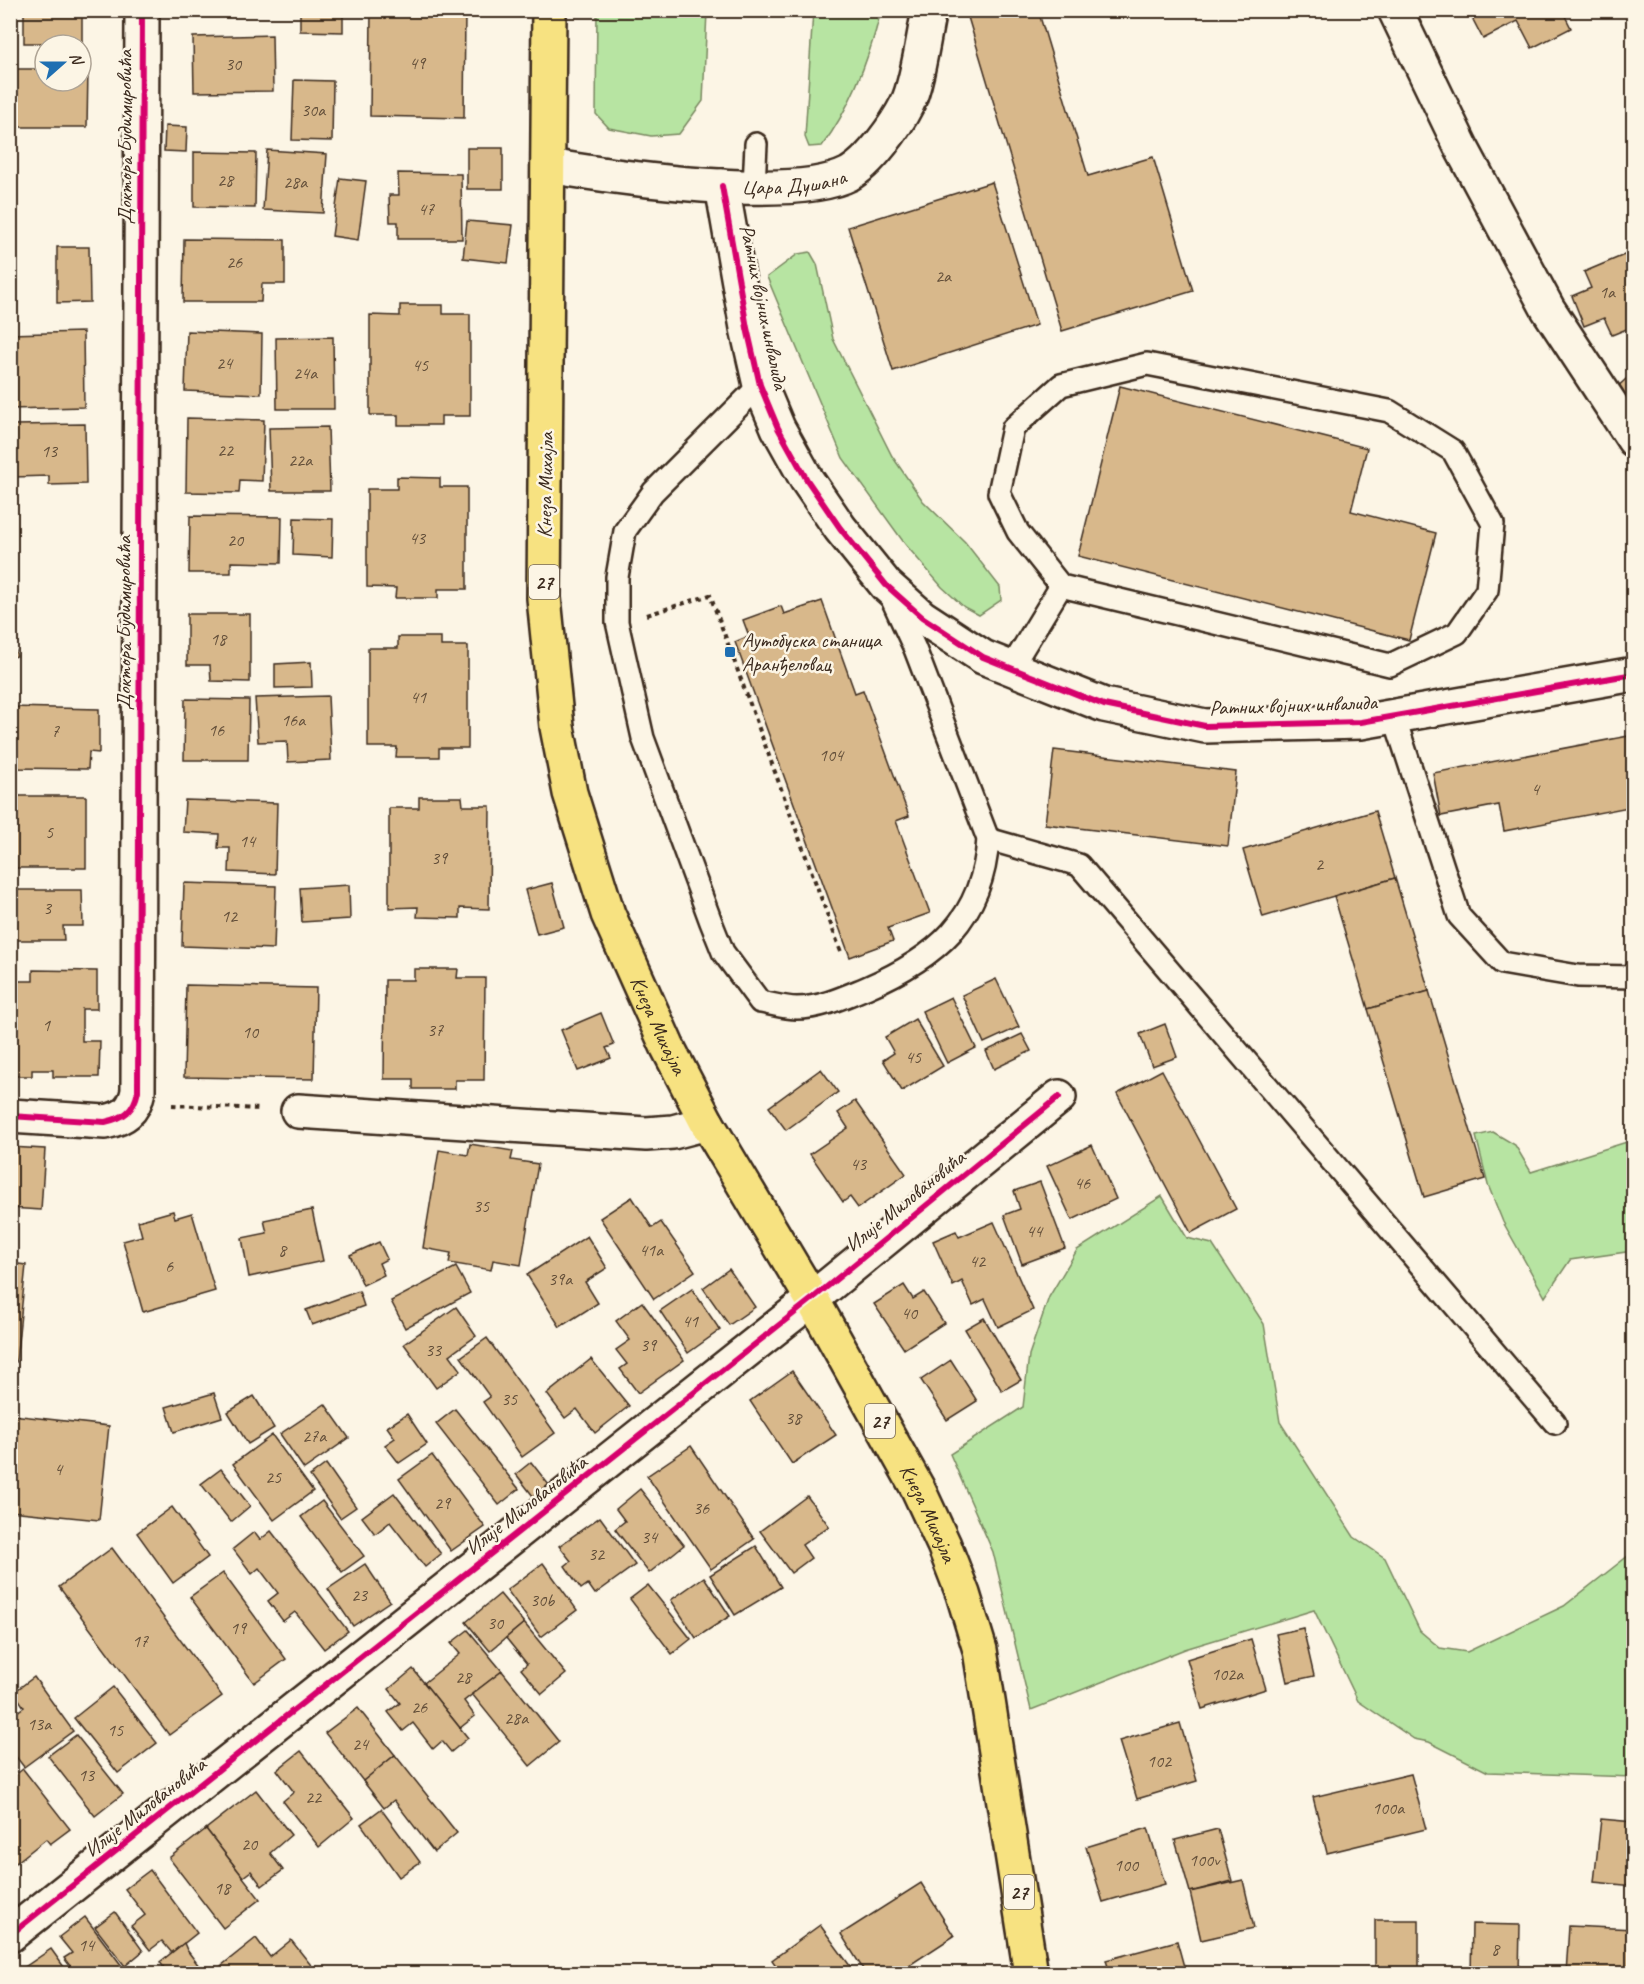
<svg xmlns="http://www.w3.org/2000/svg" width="1644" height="1984" viewBox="0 0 1644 1984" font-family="Caveat,sans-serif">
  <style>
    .green { fill: #b7e4a2; stroke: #798760; stroke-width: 1.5 }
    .building { fill: #d8b88b; stroke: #3b2a1e; stroke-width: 1.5 }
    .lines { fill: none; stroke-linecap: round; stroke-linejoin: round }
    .service-casing { stroke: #3b2a1e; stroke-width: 26 }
    .minor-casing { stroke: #3b2a1e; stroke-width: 38 }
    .primary-casing { stroke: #3b2a1e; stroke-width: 38 }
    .path { stroke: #3b2a1e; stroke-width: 4; stroke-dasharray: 4.5 4.5; stroke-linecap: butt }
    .service { stroke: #fcf5e5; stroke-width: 21 }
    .minor { stroke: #fcf5e5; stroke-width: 33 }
    .primary { stroke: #f7e281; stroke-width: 33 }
    .cycleway-casing { stroke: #fcf5e5; stroke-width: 10 }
    .cycleway { stroke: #d6006c; stroke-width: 6 }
    .poi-dot { fill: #1f6fb2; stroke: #fcf5e5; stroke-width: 2 }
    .labels { text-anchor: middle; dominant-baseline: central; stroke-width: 5; stroke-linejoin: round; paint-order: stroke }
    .number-label { font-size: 18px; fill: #624e39 }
    .shield { fill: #fcf5e5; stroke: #75675a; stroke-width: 1.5 }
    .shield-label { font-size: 20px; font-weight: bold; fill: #3b2a1e }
    .street-label { font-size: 21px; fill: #3b2a1e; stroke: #fcf5e5 }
    .poi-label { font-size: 21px; fill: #3b2a1e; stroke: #fcf5e5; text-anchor: start }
  </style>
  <rect width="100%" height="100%" fill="#fcf5e5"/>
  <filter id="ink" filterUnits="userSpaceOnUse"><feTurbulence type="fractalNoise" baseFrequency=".0167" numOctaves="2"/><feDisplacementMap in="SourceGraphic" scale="12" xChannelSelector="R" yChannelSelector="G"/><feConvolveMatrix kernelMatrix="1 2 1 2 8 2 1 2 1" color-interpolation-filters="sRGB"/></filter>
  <g filter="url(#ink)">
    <g class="green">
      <path d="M597,11H707L703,101L679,134L651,136L609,128L596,114Z"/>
      <path d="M813,11H881C869,59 852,106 822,146L809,147L805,137Z"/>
      <path d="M810,252L817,264L833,339L892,456L923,501L965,542L1000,587L1001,600L979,615L964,607L942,587L905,544L843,458L767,277L798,254Z"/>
      <path d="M1493,1132L1515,1145L1531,1172L1633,1140V1251L1570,1260L1545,1297L1503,1222L1488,1185L1476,1136Z"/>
      <path d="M1162,1196L1187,1238L1212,1244L1264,1324L1280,1422L1354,1537L1385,1558L1420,1631L1440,1648L1467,1652L1564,1606L1633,1552V1777L1488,1772L1429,1742L1414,1739L1358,1701L1314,1610L1185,1649L1031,1710L993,1552L950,1454L1023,1407L1029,1355L1049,1297L1077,1250Z"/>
    </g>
    <g class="building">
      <rect x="24" y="10" width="58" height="33"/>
      <path d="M300,10H343V32L300,31Z"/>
      <path d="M371,10H465L464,118L370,116Z"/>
      <path d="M982,10H1038L1088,176L1153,157L1193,291L1062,331L968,17L982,13Z"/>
      <path d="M1468,10H1562L1571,28L1532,48L1518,21L1483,39Z"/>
      <path d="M272,35L273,91L194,92L193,37Z"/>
      <path d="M10,69H45V81H81V69H88L87,127H10Z"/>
      <path d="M294,80L333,81L332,141L292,140Z"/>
      <path d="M165,126L187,127L186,152L164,151Z"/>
      <rect x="467" y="148" width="36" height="41"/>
      <path d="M267,150L327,154L323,213L263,210Z"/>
      <path d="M194,152L256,153L255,208L194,207Z"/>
      <path d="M398,173L461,174L462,239H398V222H390L389,195H399Z"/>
      <path d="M340,178L366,181L358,240L332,236Z"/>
      <path d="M992,182L1037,325L893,371L848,227Z"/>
      <path d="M467,221L513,225L508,263L463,258Z"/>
      <path d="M184,239L285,240V284H262L261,302H183Z"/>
      <path d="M57,247H89L90,302L57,303Z"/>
      <path d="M1629,253L1634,265V326L1612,335L1604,318L1584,326L1572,296L1591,288L1584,272Z"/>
      <path d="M400,305H443V314H470V416H441V425H398V415H370V315L400,316Z"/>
      <path d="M187,331L262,334L261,394L185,391Z"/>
      <path d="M83,332L84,407L10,409V334Z"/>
      <path d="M333,337L334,409H277L276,338Z"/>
      <path d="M1634,372V408L1616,388Z"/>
      <path d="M1120,386L1367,448L1351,511L1436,533L1409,640L1078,556Z"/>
      <path d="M187,418L264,420L262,481L240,480L239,493L186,492Z"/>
      <path d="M85,424L86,484L49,485V476L13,477L12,425Z"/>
      <path d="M328,427L330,491H271L269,428Z"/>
      <path d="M397,477L440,478V487H467V589H438V598H395L396,588L367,587V489H397Z"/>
      <path d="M190,516L282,517L281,563L231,562V573H189Z"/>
      <path d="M294,518L333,519L332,557L293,555Z"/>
      <path d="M822,601L855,693L863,690L909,816L896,821L930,913L888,928L893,941L850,957L735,642L749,636L743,620L781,606L784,614Z"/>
      <path d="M187,614H250V682L211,681L210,665H187Z"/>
      <path d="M10,632L17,656L10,658Z"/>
      <path d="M398,637H441V646H468V748H439V757H396L397,747H368V648H398Z"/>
      <path d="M311,662L312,687L275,688V664Z"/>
      <path d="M328,696L331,760L288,762L287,741L258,742L255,698Z"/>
      <path d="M185,699L249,700L248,760H184Z"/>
      <path d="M10,707L99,709V753L89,752L88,769L10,768Z"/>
      <path d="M1634,735V806L1504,831L1499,805L1441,816L1433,773Z"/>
      <path d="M1054,750L1236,772L1228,846L1045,824Z"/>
      <rect x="11" y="796" width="75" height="72"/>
      <path d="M419,797H462L463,806H490L489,909L460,908V918L417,917L418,907L389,908V808H419Z"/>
      <path d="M185,800L277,803L275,874L229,872L230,848H218L219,834L183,832Z"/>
      <path d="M1375,811L1395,878L1263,917L1243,850Z"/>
      <path d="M1395,878L1429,991L1368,1009L1334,896Z"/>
      <path d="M184,883L276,886L274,949L182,946Z"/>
      <path d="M552,883L564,927L537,934L525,890Z"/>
      <path d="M349,885L350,919L302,922L300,888Z"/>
      <path d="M12,890H82L83,926H63L64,940H12Z"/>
      <path d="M414,969H458L457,978H485L484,1080H455V1089H413V1079H384L385,980H414Z"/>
      <path d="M33,970L97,971V1009H82V1041H100L99,1077H53V1070H32V1076H10V981H33Z"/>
      <path d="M996,979L1019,1027L984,1043L962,995Z"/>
      <path d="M186,985L316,988L314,1079L184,1077Z"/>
      <path d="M1429,991L1485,1179L1424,1197L1368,1009Z"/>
      <path d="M951,997L976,1048L947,1063L922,1011Z"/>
      <path d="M601,1013L614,1045L606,1048L611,1058L578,1071L561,1030Z"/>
      <path d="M915,1019L943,1066L902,1091L883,1060L894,1053L885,1037Z"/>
      <path d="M1165,1024L1177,1057L1152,1066L1140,1034Z"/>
      <path d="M1022,1034L1031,1051L994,1069L986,1051Z"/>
      <path d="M821,1069L838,1092L786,1130L769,1107Z"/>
      <path d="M1162,1070L1236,1209L1191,1233L1117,1094Z"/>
      <path d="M855,1101L906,1174L858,1208L850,1197L843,1202L810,1154L848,1128L838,1113Z"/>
      <path d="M470,1144L513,1151L511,1160L538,1164L521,1265L493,1260L491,1270L449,1263L451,1253L423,1248L439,1150L468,1155Z"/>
      <path d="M1092,1145L1116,1199L1072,1220L1047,1166Z"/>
      <path d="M10,1147L45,1149L41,1210L10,1208Z"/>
      <path d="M1040,1182L1065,1248L1022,1264L1004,1215L1020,1209L1014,1191Z"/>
      <path d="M632,1197L652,1228L661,1222L695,1271L654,1299L600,1218Z"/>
      <path d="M312,1210L323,1261L249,1277L242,1238L267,1233L264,1220Z"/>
      <path d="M173,1211L175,1218L192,1213L215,1291L143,1312L123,1241L142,1236L138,1221Z"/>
      <path d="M994,1222L1033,1310L998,1327L985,1299L973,1305L962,1281L953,1286L933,1241L956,1231L959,1237Z"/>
      <path d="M587,1236L607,1268L585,1282L598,1303L560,1327L527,1275Z"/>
      <path d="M379,1242L387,1259L379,1263L384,1275L363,1285L350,1255Z"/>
      <path d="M10,1263L26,1265L16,1362H10Z"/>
      <path d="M456,1267L470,1293L405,1328L391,1301Z"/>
      <path d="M729,1269L755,1307L729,1325L703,1288Z"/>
      <path d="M904,1285L913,1299L924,1292L944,1323L904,1349L874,1304Z"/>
      <path d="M692,1289L720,1330L688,1353L660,1311Z"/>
      <path d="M359,1291L364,1306L312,1325L306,1310Z"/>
      <path d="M642,1302L684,1360L638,1393L620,1369L627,1364L616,1350L630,1340L616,1321Z"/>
      <path d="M456,1307L476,1336L450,1355L461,1370L436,1388L404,1344Z"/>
      <path d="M984,1318L1021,1380L1002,1391L965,1329Z"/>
      <path d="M487,1338L555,1433L522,1457L483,1402L490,1397L461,1357Z"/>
      <path d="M591,1359L629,1406L595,1433L577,1409L565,1418L547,1394Z"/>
      <path d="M951,1360L977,1401L947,1420L921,1380Z"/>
      <path d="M792,1371L836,1435L792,1464L750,1401Z"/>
      <path d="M214,1393L222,1417L174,1432L166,1407Z"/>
      <path d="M254,1396L274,1428L248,1444L228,1412Z"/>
      <path d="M325,1404L349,1438L304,1469L280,1434Z"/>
      <path d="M455,1409L519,1489L499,1505L436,1424Z"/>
      <path d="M407,1414L427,1444L399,1463L385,1445L395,1438L387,1427Z"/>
      <path d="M12,1415L109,1426L99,1520L10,1511Z"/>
      <path d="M272,1435L313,1491L274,1520L233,1464Z"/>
      <path d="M691,1446L754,1539L711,1569L647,1476Z"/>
      <path d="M432,1455L485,1527L451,1551L399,1479Z"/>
      <path d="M531,1462L549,1485L533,1496L516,1474Z"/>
      <path d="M326,1464L356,1507L340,1518L310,1476Z"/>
      <path d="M221,1469L250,1506L231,1522L201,1484Z"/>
      <path d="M640,1489L684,1545L649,1573L615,1529L625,1521L616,1509Z"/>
      <path d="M394,1493L441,1554L425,1567L390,1522L375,1534L362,1517Z"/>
      <path d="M807,1496L829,1526L802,1545L811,1558L791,1573L760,1531Z"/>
      <path d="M322,1501L364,1556L342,1572L301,1517Z"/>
      <path d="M172,1507L208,1557L173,1583L137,1533Z"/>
      <path d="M600,1517L635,1565L595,1594L588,1584L581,1589L565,1566L571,1561L559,1546Z"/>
      <path d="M271,1531L348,1631L324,1649L295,1612L283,1621L268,1601L278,1593L259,1568L252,1574L233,1549L254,1532L260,1540Z"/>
      <path d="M756,1546L781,1587L735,1615L710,1575Z"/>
      <path d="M112,1548L222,1696L169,1735L59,1587Z"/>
      <path d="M543,1563L577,1610L541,1637L507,1590Z"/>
      <path d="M365,1564L390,1601L353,1626L328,1589Z"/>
      <path d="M223,1573L286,1659L254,1683L190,1597Z"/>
      <path d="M704,1577L730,1616L696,1638L671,1600Z"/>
      <path d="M648,1585L691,1639L672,1654L630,1599Z"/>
      <path d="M500,1594L524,1623L490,1651L466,1622Z"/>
      <path d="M524,1623L566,1674L542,1694L521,1669L527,1664L506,1638Z"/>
      <path d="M1303,1628L1314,1676L1287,1682L1276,1634Z"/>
      <path d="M468,1630L502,1671L464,1701L475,1716L460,1728L424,1683L460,1654L451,1643Z"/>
      <path d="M1251,1639L1266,1689L1202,1709L1187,1659Z"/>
      <path d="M413,1669L468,1738L451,1752L442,1741L433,1749L413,1723L403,1731L388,1712L400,1703L389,1689Z"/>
      <path d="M502,1671L559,1742L530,1766L472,1694Z"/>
      <path d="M34,1677L73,1731L24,1767L10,1749V1717L24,1707L14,1692Z"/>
      <path d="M113,1687L157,1743L118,1773L74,1718Z"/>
      <path d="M358,1708L395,1755L363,1781L325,1733Z"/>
      <path d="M1180,1723L1197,1781L1137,1799L1119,1741Z"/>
      <path d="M76,1735L123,1794L95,1816L48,1756Z"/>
      <path d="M301,1751L354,1818L319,1847L283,1801L294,1792L277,1770Z"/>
      <path d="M395,1755L457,1833L434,1852L394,1800L384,1808L363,1781Z"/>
      <path d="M23,1769L70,1829L50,1844L46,1839L12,1866L10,1779Z"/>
      <path d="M1411,1774L1426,1829L1327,1853L1313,1797Z"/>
      <path d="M256,1790L291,1835L270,1853L283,1870L262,1886L251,1871L243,1877L206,1829Z"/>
      <path d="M381,1809L420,1862L399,1877L361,1824Z"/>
      <path d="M1601,1819L1634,1822V1886L1594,1882Z"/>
      <path d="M1148,1828L1165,1884L1103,1902L1086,1847Z"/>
      <path d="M206,1829L260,1899L223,1928L169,1858Z"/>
      <path d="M1218,1829L1232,1881L1190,1892L1175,1840Z"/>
      <path d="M150,1870L197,1933L172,1953L162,1941L150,1950L131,1926L145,1915L125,1889Z"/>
      <path d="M1243,1880L1254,1928L1201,1940L1190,1892Z"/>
      <path d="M921,1883L954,1936L896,1974H866L841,1934Z"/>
      <path d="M115,1912L143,1951L125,1966L95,1927Z"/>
      <path d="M85,1917L128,1974H76L64,1958L72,1953L59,1937Z"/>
      <rect x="1375" y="1920" width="44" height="54"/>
      <path d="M1472,1924L1520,1925L1519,1974H1471Z"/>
      <path d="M820,1925L856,1974H782L772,1960Z"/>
      <path d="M1569,1926L1634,1929V1974H1566Z"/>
      <path d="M256,1938L270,1957L291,1940L318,1974H226L221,1966Z"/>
      <path d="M1177,1941L1186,1974H1110L1106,1960Z"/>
      <path d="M184,1943L187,1950L205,1974H168L160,1962Z"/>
      <path d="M51,1949L69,1974H26L22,1969Z"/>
    </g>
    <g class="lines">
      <defs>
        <g id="service">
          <path d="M754,186L756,144"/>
          <path d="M1147,364L1389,411L1453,451L1493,524L1487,590L1457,633L1390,665L1061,586L1018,532L999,493L1013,428L1061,385Z"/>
          <path d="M760,385L653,492L625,531L617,577V622L643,738L711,922L723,952L760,1002C772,1004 785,1008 797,1008C821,1008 844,997 866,988C936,958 983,919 988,839L915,649L891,597"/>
          <path d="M1011,668L1061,586"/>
          <path d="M1394,716L1459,916L1502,963L1578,976L1634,977"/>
          <path d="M988,839L1079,865L1555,1423"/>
        </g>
        <g id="minor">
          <path d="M1395,10L1461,147L1548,309L1634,440"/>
          <path id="s1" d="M549,166C614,177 793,203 849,174C870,162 896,126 907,104C917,85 924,34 929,10"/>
          <path d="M722,186L747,328L760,385L778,428L807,480L840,528L886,585L922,617L983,657L1104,705L1205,726L1361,722L1634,674"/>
          <path d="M298,1111L646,1134L673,1132L707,1123"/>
          <path d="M10,1116L105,1122C124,1118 134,1111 138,1091L142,10"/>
          <path d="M10,1935L812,1299L1059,1097"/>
        </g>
        <g id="primary">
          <path id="s2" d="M549,10L544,598L557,727L570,793L608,914L667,1046L707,1123L812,1299L918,1489L944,1545L963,1594L980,1650L1031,1974"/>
        </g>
      </defs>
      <use href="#service" class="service-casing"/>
      <use href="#minor" class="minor-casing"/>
      <use href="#primary" class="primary-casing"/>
      <g class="path">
        <path d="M647,615L710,595L841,952"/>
        <path d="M172,1105L261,1109"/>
      </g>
      <use href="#service" class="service"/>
      <use href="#minor" class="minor"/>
      <use href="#primary" class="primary"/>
      <defs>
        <g id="cycleway">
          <path d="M722,186L747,328L760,385L778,428L807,480L840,528L886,585L922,617L983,657L1104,705L1205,726L1361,722L1634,674"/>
          <path d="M10,1116L105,1122C124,1118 134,1111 138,1091L142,10"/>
          <path d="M10,1935L812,1299L1059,1097"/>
        </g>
      </defs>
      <use href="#cycleway" class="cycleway-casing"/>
      <use href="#cycleway" class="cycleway"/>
    </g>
  </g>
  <rect class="poi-dot" x="724" y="646" width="12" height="12" rx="3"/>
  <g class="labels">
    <g class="number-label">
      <text x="417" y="63">49</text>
      <text x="233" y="64">30</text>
      <text x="313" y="110">30a</text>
      <text x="225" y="180">28</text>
      <text x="295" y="182">28a</text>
      <text x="426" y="209">47</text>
      <text x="234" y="262">26</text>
      <text x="943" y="276">2a</text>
      <text x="1607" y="292">1a</text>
      <text x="224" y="363">24</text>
      <text x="420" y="365">45</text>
      <text x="305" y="373">24a</text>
      <text x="225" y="450">22</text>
      <text x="49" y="451">13</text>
      <text x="300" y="460">22a</text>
      <text x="417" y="538">43</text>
      <text x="235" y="540">20</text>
      <text x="218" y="639">18</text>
      <text x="418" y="697">41</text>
      <text x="293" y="720">16a</text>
      <text x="216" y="730">16</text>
      <text x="55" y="731">7</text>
      <text x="831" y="755">104</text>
      <text x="1535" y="789">4</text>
      <text x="49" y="832">5</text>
      <text x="247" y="841">14</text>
      <text x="439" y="858">39</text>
      <text x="1319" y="864">2</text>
      <text x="47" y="908">3</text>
      <text x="229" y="916">12</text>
      <text x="46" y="1025">1</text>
      <text x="435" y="1030">37</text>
      <text x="250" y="1032">10</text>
      <text x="913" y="1057">45</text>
      <text x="858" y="1164">43</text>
      <text x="1082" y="1183">46</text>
      <text x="481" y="1206">35</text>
      <text x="1034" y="1231">44</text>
      <text x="282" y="1250">8</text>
      <text x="651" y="1250">41a</text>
      <text x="977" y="1261">42</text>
      <text x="169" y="1266">6</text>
      <text x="560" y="1279">39a</text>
      <text x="909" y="1313">40</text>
      <text x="690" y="1321">41</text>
      <text x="648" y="1345">39</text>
      <text x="433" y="1350">33</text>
      <text x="509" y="1399">35</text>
      <text x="793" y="1418">38</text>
      <text x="314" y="1436">27a</text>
      <text x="58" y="1469">4</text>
      <text x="273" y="1477">25</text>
      <text x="442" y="1503">29</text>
      <text x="701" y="1508">36</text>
      <text x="649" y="1537">34</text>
      <text x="596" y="1554">32</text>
      <text x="359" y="1595">23</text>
      <text x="542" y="1600">30b</text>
      <text x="495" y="1623">30</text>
      <text x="238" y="1628">19</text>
      <text x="140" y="1641">17</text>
      <text x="1227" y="1674">102a</text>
      <text x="463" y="1677">28</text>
      <text x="419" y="1707">26</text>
      <text x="516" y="1718">28a</text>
      <text x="39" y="1724">13a</text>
      <text x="115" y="1730">15</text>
      <text x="360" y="1744">24</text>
      <text x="1159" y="1761">102</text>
      <text x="86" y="1775">13</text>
      <text x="313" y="1797">22</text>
      <text x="1388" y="1808">100a</text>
      <text x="249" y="1844">20</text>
      <text x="1204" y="1860">100v</text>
      <text x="1126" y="1865">100</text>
      <text x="222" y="1888">18</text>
      <text x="86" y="1945">14</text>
      <text x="1495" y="1949">8</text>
    </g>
    <g class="shield">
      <rect x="529" y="565" width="30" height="34" rx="4.5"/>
      <rect x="865" y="1404" width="30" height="34" rx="4.5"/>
      <rect x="1004" y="1875" width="30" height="34" rx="4.5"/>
    </g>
    <g class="shield-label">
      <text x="544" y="582">27</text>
      <text x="880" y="1421">27</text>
      <text x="1019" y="1892">27</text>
    </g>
    <g class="street-label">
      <text transform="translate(125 137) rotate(-90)">Доктора Будимировића</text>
      <text stroke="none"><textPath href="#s1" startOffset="246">Цара Душана</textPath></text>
      <text transform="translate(764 307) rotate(78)">Ратних војних инвалида</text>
      <text transform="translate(545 485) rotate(-89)">Кнеза Михајла</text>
      <text transform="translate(124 623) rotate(-90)">Доктора Будимировића</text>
      <text transform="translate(1293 705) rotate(-2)">Ратних војних инвалида</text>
      <text stroke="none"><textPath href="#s2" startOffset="1034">Кнеза Михајла</textPath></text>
      <text transform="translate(905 1201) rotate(-39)">Илије Миловановића</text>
      <text transform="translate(526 1505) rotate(-38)">Илије Миловановића</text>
      <text stroke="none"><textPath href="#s2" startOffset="1592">Кнеза Михајла</textPath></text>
      <text transform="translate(145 1807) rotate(-38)">Илије Миловановића</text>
    </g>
    <g class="poi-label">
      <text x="742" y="640">Аутобуска станица<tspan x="742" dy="24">Аранђеловац</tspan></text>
    </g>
  </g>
  <rect width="1644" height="1984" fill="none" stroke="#fcf5e5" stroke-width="36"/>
  <rect x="18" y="18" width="1608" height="1948" fill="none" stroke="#3b2a1e" stroke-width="2" filter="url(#ink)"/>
  <g transform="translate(63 63) rotate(69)"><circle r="28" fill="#fcf5e5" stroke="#afa495" stroke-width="1.5"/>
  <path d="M0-4.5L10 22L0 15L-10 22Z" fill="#1f6fb2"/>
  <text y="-9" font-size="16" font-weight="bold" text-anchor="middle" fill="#3b2a1e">N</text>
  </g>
</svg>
